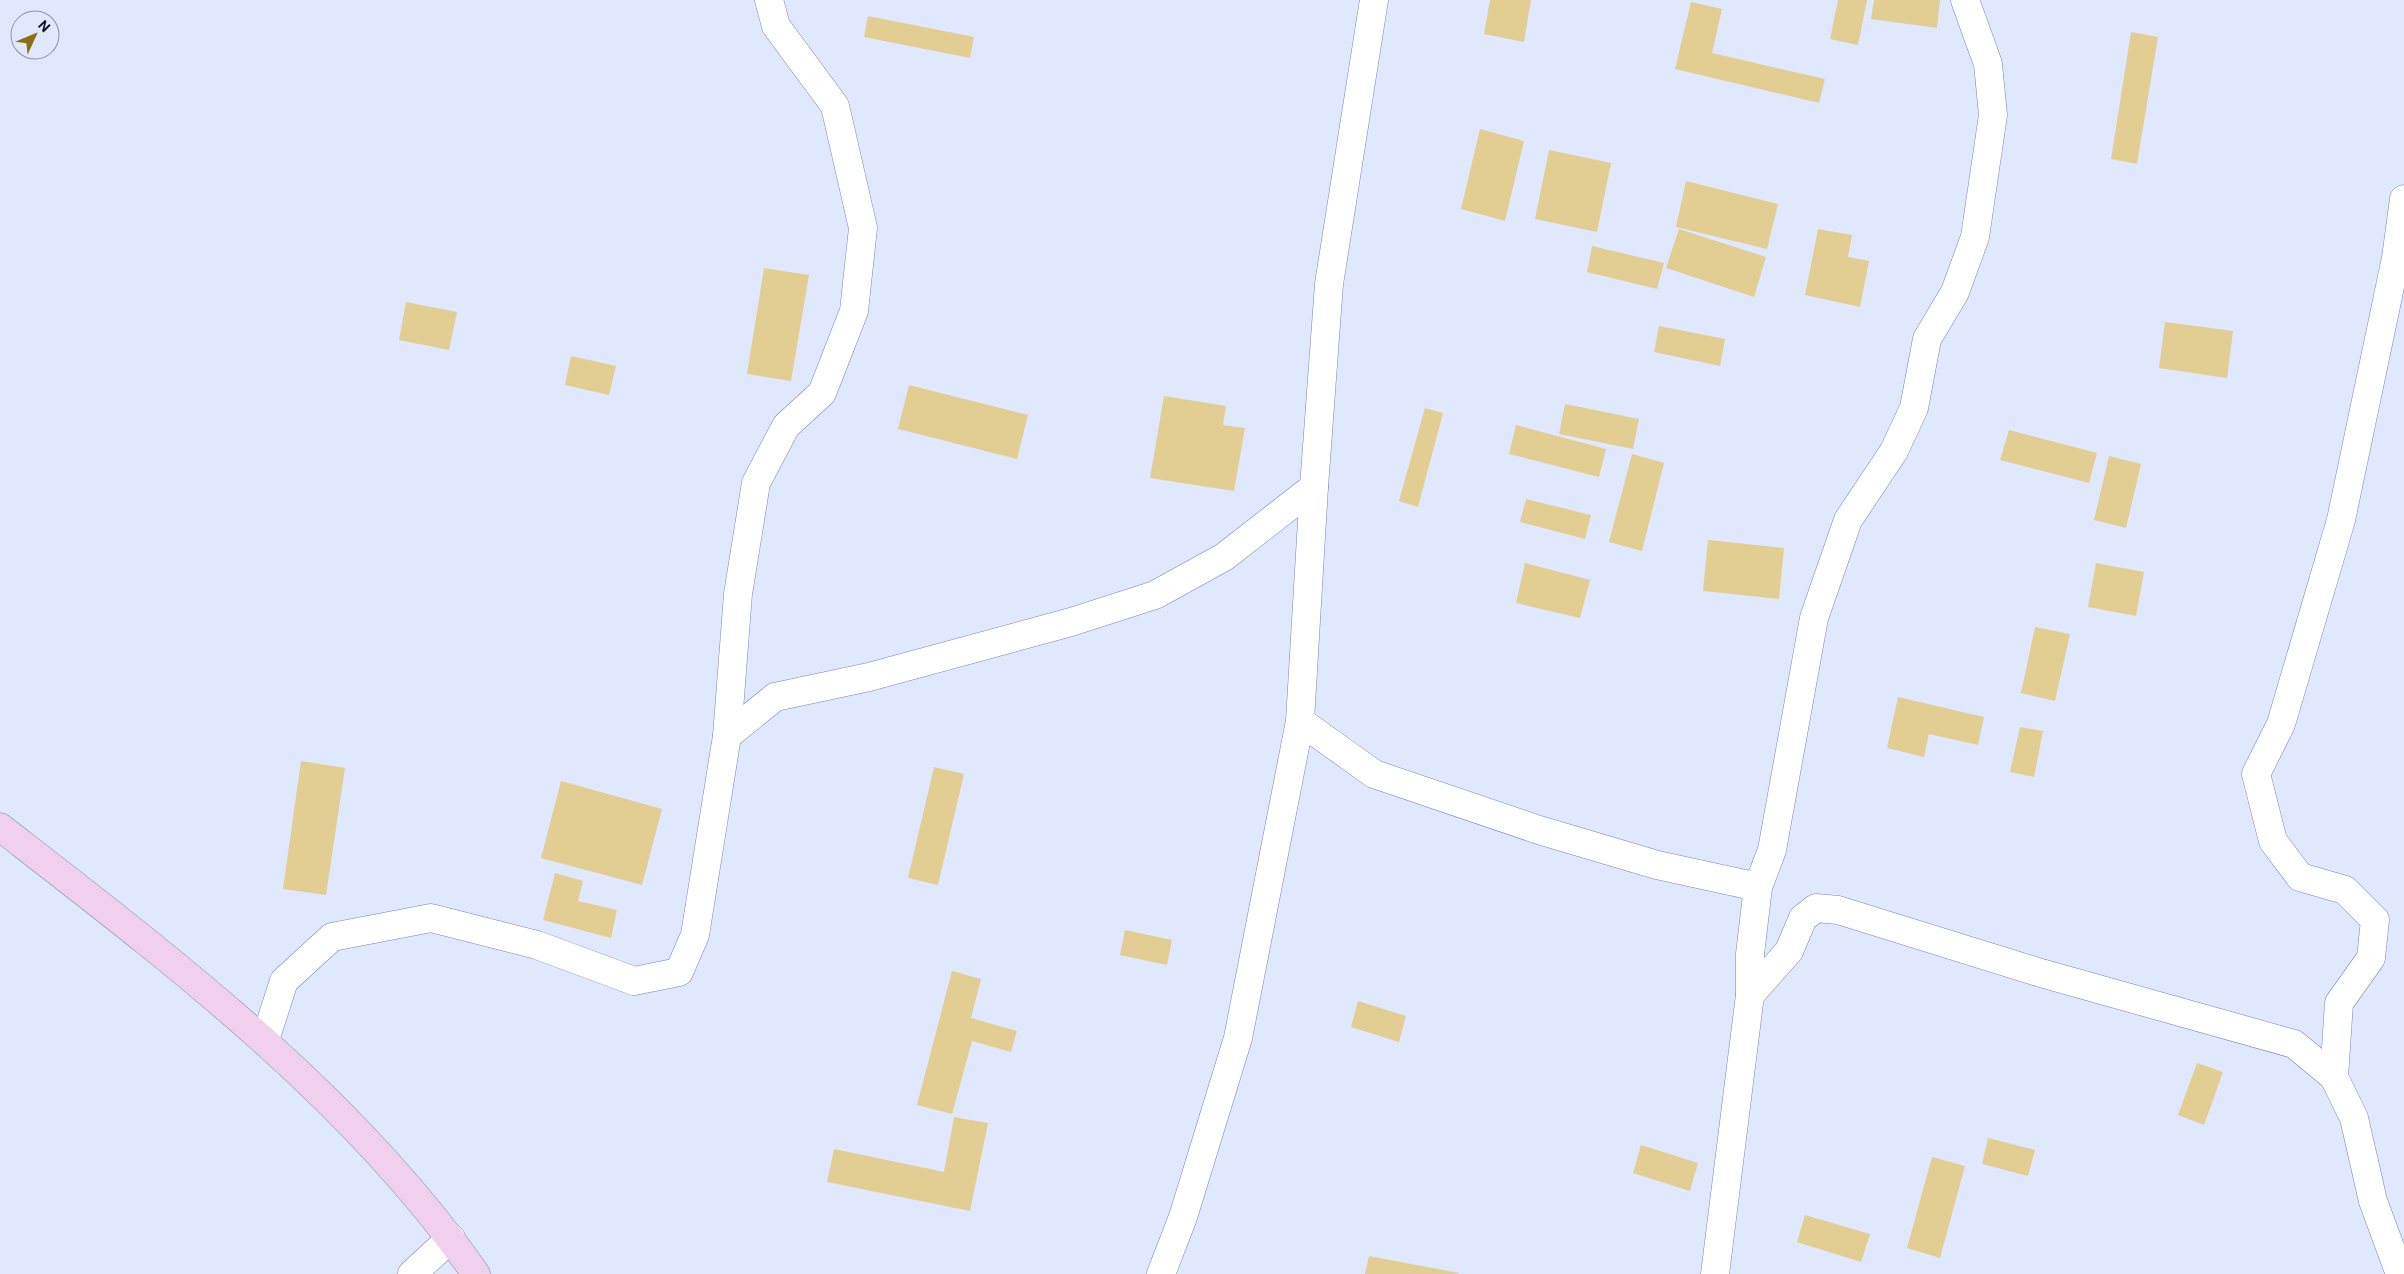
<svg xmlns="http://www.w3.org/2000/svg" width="2404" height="1274" viewBox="0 0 2404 1274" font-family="Roboto,sans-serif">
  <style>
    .building { fill: #e2cd93 }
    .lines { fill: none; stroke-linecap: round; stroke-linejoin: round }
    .street-casing { stroke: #7686b8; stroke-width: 29 }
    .secondary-casing { stroke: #7686b8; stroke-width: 29 }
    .street { stroke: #fff; stroke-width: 28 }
    .secondary { stroke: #f0d0ed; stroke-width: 28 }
  </style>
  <rect width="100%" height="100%" fill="#e0e8fe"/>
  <g class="building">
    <path d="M1490,0H1531L1524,42L1484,34Z"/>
    <path d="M1838,0H1867L1858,45L1830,39Z"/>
    <path d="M1874,0H1940L1937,28L1871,19Z"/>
    <path d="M1691,2L1722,9L1712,53L1825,79L1819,103L1675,69Z"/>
    <path d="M868,16L974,37L970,58L864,37Z"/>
    <path d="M2131,32L2158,37L2137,164L2111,159Z"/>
    <path d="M1480,129L1524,141L1505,221L1461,209Z"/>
    <path d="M1549,150L1611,163L1597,232L1535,219Z"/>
    <path d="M1686,181L1778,204L1767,249L1676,227Z"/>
    <path d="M1679,229L1766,257L1754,297L1666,268Z"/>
    <path d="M1818,229L1852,235L1848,257L1869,261L1860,307L1805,295Z"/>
    <path d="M1592,246L1664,263L1657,289L1587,272Z"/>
    <path d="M764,268L809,275L791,381L747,374Z"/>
    <path d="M406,302L457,312L449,350L399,340Z"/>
    <path d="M2165,322L2233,331L2227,378L2159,368Z"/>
    <path d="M1659,326L1725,339L1720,366L1654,352Z"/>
    <path d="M571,356L616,366L609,395L565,385Z"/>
    <path d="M909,385L1028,415L1017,459L898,429Z"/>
    <path d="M1164,396L1226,406L1223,425L1245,428L1234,491L1150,478Z"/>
    <path d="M1565,404L1639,419L1633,449L1559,434Z"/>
    <path d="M1425,408L1443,413L1418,507L1399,501Z"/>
    <path d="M1516,425L1606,449L1599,477L1509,454Z"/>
    <path d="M2009,430L2097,453L2089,483L2000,460Z"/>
    <path d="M1632,454L1664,463L1642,551L1609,542Z"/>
    <path d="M2109,456L2141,464L2126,528L2094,520Z"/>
    <path d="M1526,499L1591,515L1585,539L1520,522Z"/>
    <path d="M1708,540L1784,548L1779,599L1703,591Z"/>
    <path d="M1525,563L1590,580L1580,618L1516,603Z"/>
    <path d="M2096,563L2144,572L2136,616L2088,607Z"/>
    <path d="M2035,627L2070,634L2055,701L2021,693Z"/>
    <path d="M1898,697L1984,717L1978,745L1929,734L1924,757L1887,748Z"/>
    <path d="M2020,727L2043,731L2034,777L2010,772Z"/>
    <path d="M301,761L345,768L326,895L283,889Z"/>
    <path d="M934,767L964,774L938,885L908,878Z"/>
    <path d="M561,781L662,809L642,885L541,858Z"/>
    <path d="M555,873L583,881L578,901L617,910L611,938L543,920Z"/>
    <path d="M1125,930L1172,940L1167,965L1120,955Z"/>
    <path d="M952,971L981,979L971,1018L1017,1031L1011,1052L972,1041L952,1114L917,1105Z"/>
    <path d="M1358,1001L1406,1016L1399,1042L1351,1027Z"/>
    <path d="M2197,1063L2223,1072L2204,1125L2178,1115Z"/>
    <path d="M954,1117L988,1123L970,1211L827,1182L834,1149L944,1172Z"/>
    <path d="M1988,1138L2035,1150L2028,1176L1982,1164Z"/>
    <path d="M1641,1145L1698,1163L1690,1191L1633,1173Z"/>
    <path d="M1932,1157L1965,1166L1940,1258L1907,1248Z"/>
    <path d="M1805,1215L1870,1234L1861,1262L1797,1242Z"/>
    <path d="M1369,1256L1459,1273L1458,1274H1365Z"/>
  </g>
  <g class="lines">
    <defs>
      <g id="street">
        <path d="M1300,721L1374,774L1539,830L1657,865L1758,887L1750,954V995L1715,1274"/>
        <path d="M727,736L738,594L756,483L786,426L822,393L854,311L863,228L835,106L776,26L769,0"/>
        <path d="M1758,887L1772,850L1814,618L1848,520L1894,451L1914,408L1927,339L1955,292L1975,237L1993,115L1988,64L1965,0"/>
        <path d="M1750,995L1789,951L1803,918L1816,908L1838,910L2041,973L2294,1044L2334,1077L2354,1118L2373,1201L2400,1274"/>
        <path d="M265,1040L284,981L332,937L431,918L537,945L634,981L679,972L695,935L727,736L775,697L869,677L1071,622L1155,595L1224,557L1314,487"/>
        <path d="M2334,1077L2339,1003L2371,958L2375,920L2345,890L2300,877L2273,841L2256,774L2281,724L2341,520L2396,258L2404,199"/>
        <path d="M412,1274L451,1238"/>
        <path d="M1161,1274L1183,1217L1238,1038L1300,721L1314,487L1329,284L1374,0"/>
      </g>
      <path id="secondary" d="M0,827C170,959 352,1096 476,1274"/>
    </defs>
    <use href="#street" class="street-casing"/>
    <use href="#secondary" class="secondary-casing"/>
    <use href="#street" class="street"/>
    <use href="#secondary" class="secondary"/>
  </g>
  <g transform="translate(35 35) rotate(46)"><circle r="24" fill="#e0e8fe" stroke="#8c92a7"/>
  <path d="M0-4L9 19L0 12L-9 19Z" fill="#8c7013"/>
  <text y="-8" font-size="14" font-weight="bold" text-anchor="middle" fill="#0d1225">N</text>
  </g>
</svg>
